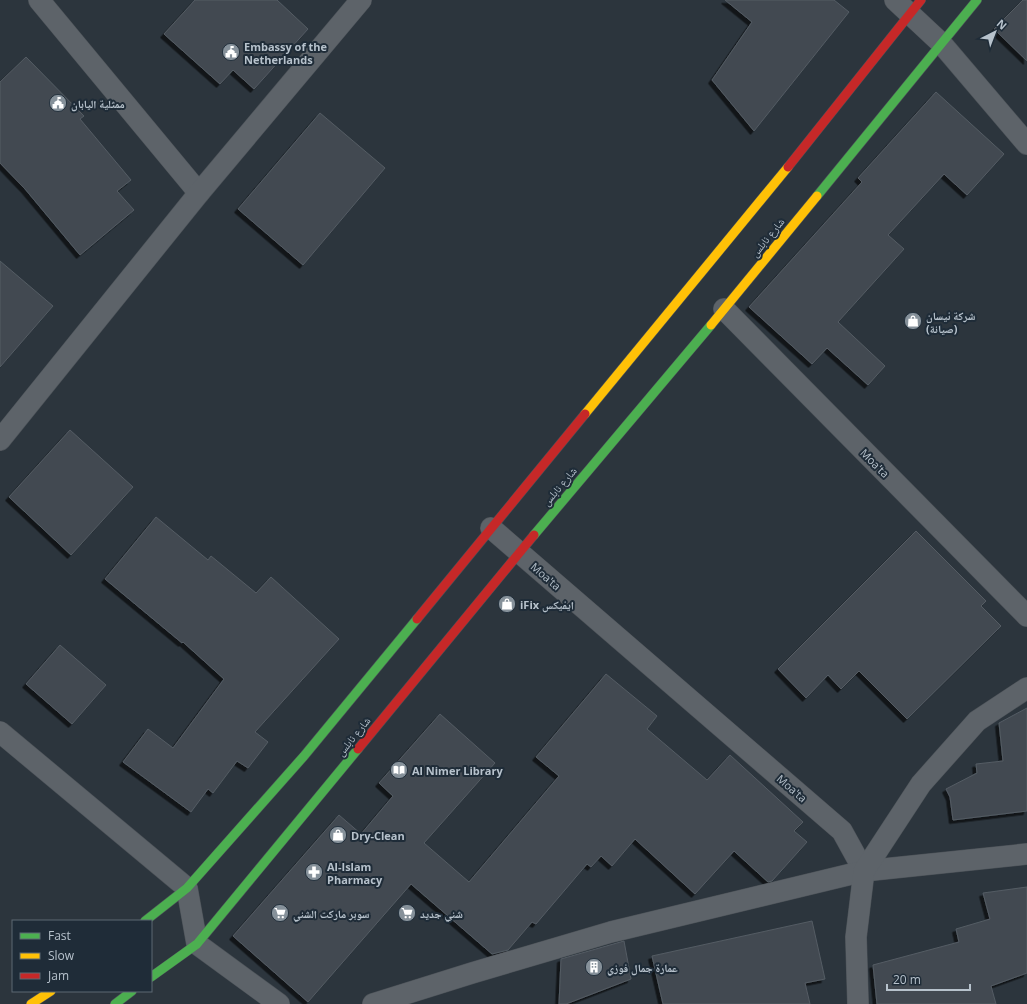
<svg xmlns="http://www.w3.org/2000/svg" width="1027" height="1004" viewBox="0 0 1027 1004" font-family="'Open Sans','Noto Naskh Arabic',sans-serif">
  <style>
    .building { fill: #434a51; stroke: #545c64; filter: url(#shadow) }
    .lines { fill: none; stroke-linecap: round; stroke-linejoin: round }
    .street-casing { stroke: #4b5157; stroke-width: 22 }
    .fast-casing { stroke: #4b5157; stroke-width: 10 }
    .slow-casing { stroke: #4b5157; stroke-width: 10 }
    .jam-casing { stroke: #4b5157; stroke-width: 10 }
    .street { stroke: #5d6369; stroke-width: 21 }
    .fast { stroke: #4caf50; stroke-width: 9 }
    .slow { stroke: #ffc107; stroke-width: 9 }
    .jam { stroke: #c62828; stroke-width: 9 }
    .labels { text-anchor: middle; dominant-baseline: central; stroke-width: 4; stroke-linejoin: round; paint-order: stroke }
    .poi-label { font-size: 11px; font-weight: bold; fill: #b7c2cc; stroke: #1f2c38; text-anchor: start }
    .street-label { font-size: 11px; fill: #b7c2cc; stroke: #1f2c38 }
  </style>
  <defs>
    <filter id="shadow"><feDropShadow dx="-3.5" dy="3.5" stdDeviation="0" flood-color="#0009"/></filter>
  </defs>
  <rect width="100%" height="100%" fill="#2c353d"/>
  <g class="building">
    <path d="M195,0H277L308,29L254,89L233,70L220,84L164,34Z"/>
    <path d="M725,0H834L849,12L754,131L712,80L752,22Z"/>
    <path d="M1023,0H1027V61L994,29Z"/>
    <path d="M26,57L84,116L80,119L131,180L117,191L134,210L80,255L25,189L0,163V82Z"/>
    <path d="M936,92L1004,154L967,195L944,174L888,235L904,249L838,322L885,366L868,385L827,348L812,364L749,307L862,182L858,178Z"/>
    <path d="M320,113L385,168L303,265L238,209Z"/>
    <path d="M0,261L53,306L0,367Z"/>
    <path d="M70,430L133,487L71,555L9,497Z"/>
    <path d="M156,517L208,560L211,556L256,593L271,577L339,639L255,732L268,742L248,768L237,761L213,793L208,789L191,812L123,762L148,729L173,748L224,679L183,642L182,643L105,579Z"/>
    <path d="M916,531L986,601L981,606L1001,626L907,719L859,671L841,689L828,675L806,698L778,669Z"/>
    <path d="M60,645L106,685L72,724L26,684Z"/>
    <path d="M606,674L657,716L647,729L707,780L730,755L803,822L794,831L807,842L772,881L768,882L734,851L695,894L635,839L612,866L601,856L591,867L587,864L536,924L532,922L508,950L492,954L411,884L308,1002L233,936L339,815L361,834L393,796L379,783L440,714L495,763L424,843L469,882L559,776L536,757Z"/>
    <path d="M1027,708V811L953,820L950,797L946,789L977,773L976,764L1003,761L999,723Z"/>
    <path d="M1027,887V973L991,986L996,1004H877L873,965L959,942L956,929L990,919L983,893Z"/>
    <path d="M812,921L825,979L805,983L810,1004H663L652,956Z"/>
    <path d="M624,941L631,979L566,1004H559L561,959Z"/>
  </g>
  <g class="lines">
    <defs>
      <g id="street">
        <path d="M39,0L199,193"/>
        <path d="M895,0L941,43L1027,144"/>
        <path d="M724,309L1027,616"/>
        <path d="M0,440L199,193L361,0"/>
        <path d="M491,528L842,831L864,871"/>
        <path d="M0,732L187,888L197,944L279,1004"/>
        <path d="M373,1004L472,973L611,932L864,871L1027,854"/>
        <path d="M858,1004L856,937L864,871L921,784L977,721L1027,688"/>
      </g>
      <g id="fast">
        <path d="M817,196L977,0"/>
        <path d="M534,535L711,325"/>
        <path d="M145,921L187,888L304,756L417,619"/>
        <path d="M151,977L197,944L358,749"/>
        <path d="M115,1004L132,991"/>
      </g>
      <g id="slow">
        <path d="M711,325L817,196"/>
        <path d="M585,414L788,167"/>
        <path d="M31,1004L51,991"/>
      </g>
      <g id="jam">
        <path d="M788,167L921,0"/>
        <path d="M417,619L585,414"/>
        <path d="M358,749L534,535"/>
      </g>
    </defs>
    <use href="#street" class="street-casing"/>
    <use href="#fast" class="fast-casing"/>
    <use href="#slow" class="slow-casing"/>
    <use href="#jam" class="jam-casing"/>
    <use href="#street" class="street"/>
    <use href="#fast" class="fast"/>
    <use href="#slow" class="slow"/>
    <use href="#jam" class="jam"/>
  </g>
  <defs>
    <symbol id="civic-disc" viewBox="-11 -11 22 22"><circle r="9.5" fill="#86919a" stroke="#1f2c38"/><path d="M-.6-6.5H3V-4.5H.6V-3L4-1V1h2V6H-6V1h2V-1L-.6-3ZM-1.2 2.5V6h2.4V2.5Z" fill="#fff"/></symbol>
    <symbol id="shop-disc" viewBox="-11 -11 22 22"><circle r="9.5" fill="#86919a" stroke="#1f2c38"/><path d="M-5-2.5h2.3a2.7 3.5 0 0 1 5.4 0H5L5.5 6h-11ZM-1.5-2.5h3a1.5 2.3 0 0 0-3 0Z" fill="#fff"/></symbol>
    <symbol id="library-disc" viewBox="-11 -11 22 22"><circle r="9.5" fill="#86919a" stroke="#1f2c38"/><path d="M-6-4Q-3-5.5-.7-3.5V5Q-3 3-6 4ZM6-4Q3-5.5 .7-3.5V5Q3 3 6 4Z" fill="#fff"/></symbol>
    <symbol id="pharmacy-disc" viewBox="-11 -11 22 22"><circle r="9.5" fill="#86919a" stroke="#1f2c38"/><path d="M-2-6h4v4h4v4h-4v4h-4v-4h-4v-4h4Z" fill="#fff"/></symbol>
    <symbol id="supermarket-disc" viewBox="-11 -11 22 22"><circle r="9.5" fill="#86919a" stroke="#1f2c38"/><path d="M-6-5.5h2.5l.6 2H6L4.5 2H-2.5L-4.4-4H-6ZM-1.5 3.2a1.3 1.3 0 1 0 .1 0ZM3 3.2a1.3 1.3 0 1 0 .1 0Z" fill="#fff"/></symbol>
    <symbol id="building-disc" viewBox="-11 -11 22 22"><circle r="9.5" fill="#86919a" stroke="#1f2c38"/><path d="M-4-6H4V6H1V3H-1V6H-4ZM-2.5-4.3h1.7v1.8h-1.7ZM.8-4.3h1.7v1.8H.8ZM-2.5-1h1.7V.8h-1.7ZM.8-1h1.7V.8H.8Z" fill="#fff"/></symbol>
  </defs>
  <g fill-rule="evenodd">
    <use href="#civic-disc" x="221" y="42" width="20" height="20"/>
    <use href="#civic-disc" x="48" y="93" width="20" height="20"/>
    <use href="#shop-disc" x="903" y="311" width="20" height="20"/>
    <use href="#shop-disc" x="497" y="594" width="20" height="20"/>
    <use href="#library-disc" x="389" y="760" width="20" height="20"/>
    <use href="#shop-disc" x="328" y="825" width="20" height="20"/>
    <use href="#pharmacy-disc" x="304" y="862" width="20" height="20"/>
    <use href="#supermarket-disc" x="270" y="903" width="20" height="20"/>
    <use href="#supermarket-disc" x="397" y="903" width="20" height="20"/>
    <use href="#building-disc" x="584" y="957" width="20" height="20"/>
  </g>
  <g class="labels">
    <g class="poi-label">
      <text x="244" y="46">Embassy of the<tspan x="244" dy="13">Netherlands</tspan></text>
      <text x="71" y="103">ممثلية اليابان</text>
      <text x="926" y="315">شركة نيسان<tspan x="926" dy="13">(صيانة)</tspan></text>
      <text x="520" y="604">iFix ايفيكس</text>
      <text x="412" y="770">Al Nimer Library</text>
      <text x="351" y="835">Dry-Clean</text>
      <text x="327" y="866">Al-Islam<tspan x="327" dy="13">Pharmacy</tspan></text>
      <text x="293" y="913">سوبر ماركت الشني</text>
      <text x="420" y="913">شني جديد</text>
      <text x="607" y="967">عمارة جمال فوزي</text>
    </g>
    <g class="street-label">
      <text transform="translate(767 237) rotate(-51)">شارع نابلس</text>
      <text transform="translate(875 463) rotate(45)">Moa'ta</text>
      <text transform="translate(559 486) rotate(-50)">شارع نابلس</text>
      <text transform="translate(546 576) rotate(41)">Moa'ta</text>
      <text transform="translate(353 736) rotate(-51)">شارع نابلس</text>
      <text transform="translate(792 788) rotate(41)">Moa'ta</text>
    </g>
  </g>
  <rect x="12" y="920" width="140" height="72" fill="#1f2c38" stroke="#5c6873"/>
  <rect x="20" y="933" width="20" height="6" fill="#4caf50" stroke="#5c6873"/>
  <text x="48" y="940" font-size="12" fill="#b7c2cc">Fast</text>
  <rect x="20" y="953" width="20" height="6" fill="#ffc107" stroke="#5c6873"/>
  <text x="48" y="960" font-size="12" fill="#b7c2cc">Slow</text>
  <rect x="20" y="973" width="20" height="6" fill="#c62828" stroke="#5c6873"/>
  <text x="48" y="980" font-size="12" fill="#b7c2cc">Jam</text>
  <g transform="translate(995 32) rotate(42)" stroke="#1f2c38" stroke-width="3" paint-order="stroke">
  <path d="M0-3L7 15L0 10L-7 15Z" fill="#b7c2cc"/>
  <text y="-6" font-size="11" font-weight="bold" text-anchor="middle" fill="#b7c2cc">N</text>
  </g>
  <path d="M887 984v6h83v-6" fill="none" stroke="#b7c2cc" stroke-width="2"/>
  <text x="893" y="984" font-size="12" fill="#b7c2cc" stroke="#1f2c38" stroke-width="3" paint-order="stroke">20 m</text>
</svg>
